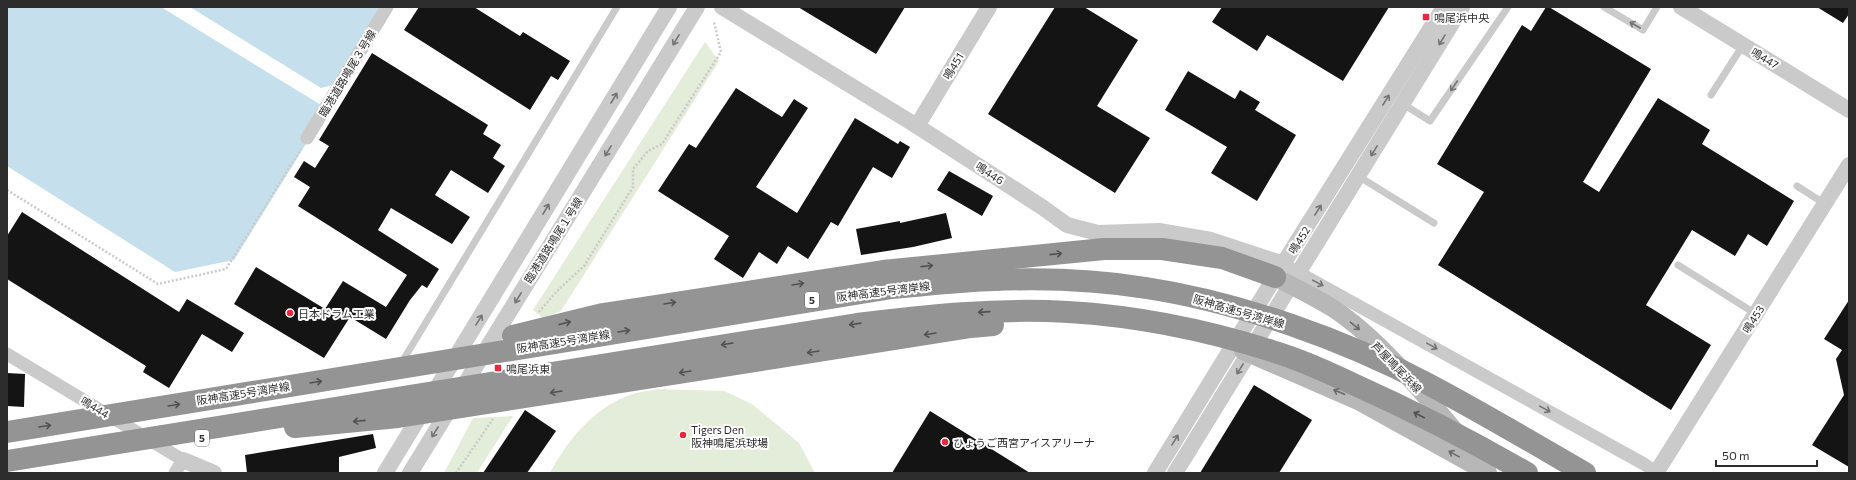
<svg xmlns="http://www.w3.org/2000/svg" width="1856" height="480" viewBox="0 0 1856 480" font-family="Commissioner,'Noto Sans JP',sans-serif">
  <style>
    .green { fill: #e4ecda }
    .water { fill: #c5e0ec }
    .building { fill: #141414 }
    .lines { fill: none; stroke-linecap: round; stroke-linejoin: round }
    .path { stroke: #cacaca; stroke-width: 2.5; stroke-dasharray: 2 2; stroke-linecap: butt }
    .service { stroke: #cacaca; stroke-width: 7 }
    .minor { stroke: #cacaca; stroke-width: 13 }
    .tertiary { stroke: #cacaca; stroke-width: 16 }
    .secondary { stroke: #b7b7b7; stroke-width: 18 }
    .motorway { stroke: #949494; stroke-width: 22 }
    .oneway { stroke: #747474 }
    .oneway2 { stroke: #515151 }
    .oneway3 { stroke: #6b6b6b }
    .poi-dot { fill: #ec2742; stroke: #fff; stroke-width: 1.5 }
    .labels { text-anchor: middle; dominant-baseline: central; stroke-width: 4; stroke-linejoin: round; paint-order: stroke }
    .shield { fill: #fff; stroke: #6c6c6c; stroke-width: 1 }
    .shield-label { font-size: 10px; font-weight: bold; fill: #2d2d2d }
    .poi-label { font-size: 11px; fill: #2d2d2d; stroke: #fff; text-anchor: start }
    .street-label { font-size: 11px; fill: #2d2d2d; stroke: #fff }
  </style>
  <rect width="100%" height="100%" fill="#fff"/>
  <g class="green">
    <path d="M705,42L719,61L561,311L543,318L533,310Z"/>
    <path d="M658,389L724,391L752,404L799,443L815,473H550C567,441 593,409 627,396C637,392 648,391 658,389Z"/>
    <path d="M513,416L477,473H444L473,418Z"/>
  </g>
  <g class="water">
    <path d="M7,7H161L321,105L314,131L234,260L175,272L7,166Z"/>
    <path d="M190,7H380L333,85L321,88Z"/>
  </g>
  <g class="building">
    <path d="M419,7H474L520,36L523,32L570,61L558,80L551,76L530,110L404,30Z"/>
    <path d="M798,7H905L876,54Z"/>
    <path d="M1055,7H1084L1138,40L1097,106L1150,138L1115,193L988,114Z"/>
    <path d="M1222,7H1389L1343,81L1267,35L1257,51L1212,22Z"/>
    <path d="M1546,7H1549L1651,69L1583,182L1599,192L1658,98L1710,130L1702,144L1794,201L1767,246L1748,234L1735,256L1692,230L1646,305L1711,345L1671,410L1438,265L1484,192L1437,164L1522,25L1531,31Z"/>
    <path d="M1817,7H1849V14L1843,23Z"/>
    <path d="M372,53L488,125L483,134L501,145L493,158L505,166L488,193L451,170L435,195L470,217L452,244L391,208L378,230L439,269L427,288L422,285L410,300L386,339L350,317L324,358L234,304L256,267L325,309L343,281L386,307L407,275L298,206L310,187L294,177L304,161L315,168L329,146L319,140Z"/>
    <path d="M1188,71L1235,99L1240,90L1260,102L1255,110L1296,135L1257,201L1211,173L1227,147L1165,110Z"/>
    <path d="M736,88L782,117L794,99L808,108L756,187L797,213L855,118L898,144L900,141L910,147L892,178L873,167L838,226L831,222L808,259L788,246L777,264L759,252L743,278L714,259L729,236L658,191L689,144L696,148Z"/>
    <path d="M949,171L993,196L982,216L937,190Z"/>
    <path d="M22,212L179,312L187,299L244,333L232,352L202,334L169,388L143,372L146,366L7,279V236Z"/>
    <path d="M946,213L952,238L913,247L861,255L856,229L900,221V223Z"/>
    <path d="M1849,300V467L1812,445L1844,395L1836,359L1842,350L1824,339Z"/>
    <path d="M7,373L25,374L24,407L7,406Z"/>
    <path d="M1254,385L1312,420L1279,473H1200Z"/>
    <path d="M525,410L556,431L527,473H483Z"/>
    <path d="M930,411L1030,473H892Z"/>
    <path d="M373,434L376,448L339,457V473H247L245,455Z"/>
  </g>
  <g class="lines">
    <g class="path">
      <path d="M7,190L158,284L226,269L301,149"/>
      <path d="M539,312L556,292L584,266L633,187V169L648,151L662,144L721,52L714,22"/>
      <path d="M456,473L493,419"/>
    </g>
    <g class="service">
      <path d="M1604,7L1643,30L1657,7"/>
      <path d="M1711,95L1743,45"/>
      <path d="M1403,104L1430,121L1508,7"/>
      <path d="M1358,176L1434,223"/>
      <path d="M1797,186L1825,204"/>
      <path d="M1678,265L1756,314"/>
      <path d="M405,357L617,7"/>
    </g>
    <g class="minor">
      <path d="M307,138L387,7"/>
      <path d="M1290,268L1644,464L1657,473"/>
      <path d="M7,354L183,460L175,473"/>
    </g>
    <g class="tertiary">
      <path d="M722,7L917,126L1042,207L1067,225L1098,233L1159,231L1211,240L1284,264"/>
      <path d="M1681,7L1849,110"/>
      <path d="M917,126L989,7"/>
      <path d="M183,460L214,473"/>
      <path d="M385,473L669,7"/>
      <path d="M410,473L697,7"/>
      <path d="M1155,473L1275,277L1444,7"/>
      <path d="M1175,473L1462,7"/>
      <path d="M1656,473L1849,165"/>
    </g>
    <g class="secondary">
      <path d="M1275,277C1294,287 1315,297 1334,309C1379,339 1421,391 1456,432"/>
      <path d="M1243,351L1358,401L1488,473"/>
    </g>
    <g class="motorway">
      <path d="M513,336L603,314L883,271L1104,249H1162L1222,258L1275,277"/>
      <path d="M295,427L398,417L971,327L993,325"/>
      <path d="M7,432L892,288C927,285 961,281 995,280C1045,278 1097,280 1146,288C1239,302 1345,340 1428,384C1481,412 1533,443 1585,473"/>
      <path d="M7,461L857,324C927,315 997,308 1068,312C1137,316 1206,330 1272,351C1299,359 1325,371 1351,383C1411,410 1470,440 1527,473"/>
    </g>
  </g>
  <defs><path id="oneway-shaft" d="M-6 0H5M1.5-3L5.5 0L1.5 3" fill="none" stroke-width="1.6" stroke-linecap="round" stroke-linejoin="round"/></defs>
  <g class="oneway">
    <use href="#oneway-shaft" transform="translate(1635 25) rotate(-150)"/>
    <use href="#oneway-shaft" transform="translate(676 40) rotate(122)"/>
    <use href="#oneway-shaft" transform="translate(1442 40) rotate(121)"/>
    <use href="#oneway-shaft" transform="translate(1454 86) rotate(124)"/>
    <use href="#oneway-shaft" transform="translate(614 98) rotate(-59)"/>
    <use href="#oneway-shaft" transform="translate(1386 100) rotate(-58)"/>
    <use href="#oneway-shaft" transform="translate(608 151) rotate(122)"/>
    <use href="#oneway-shaft" transform="translate(1374 151) rotate(122)"/>
    <use href="#oneway-shaft" transform="translate(546 209) rotate(-59)"/>
    <use href="#oneway-shaft" transform="translate(1318 210) rotate(-58)"/>
    <use href="#oneway-shaft" transform="translate(1318 283) rotate(28)"/>
    <use href="#oneway-shaft" transform="translate(518 298) rotate(122)"/>
    <use href="#oneway-shaft" transform="translate(479 320) rotate(-58)"/>
    <use href="#oneway-shaft" transform="translate(1432 346) rotate(29)"/>
    <use href="#oneway-shaft" transform="translate(1240 369) rotate(122)"/>
    <use href="#oneway-shaft" transform="translate(1545 409) rotate(29)"/>
    <use href="#oneway-shaft" transform="translate(435 432) rotate(122)"/>
    <use href="#oneway-shaft" transform="translate(1175 440) rotate(-58)"/>
  </g>
  <g class="oneway2">
    <use href="#oneway-shaft" transform="translate(1056 254) rotate(-6)"/>
    <use href="#oneway-shaft" transform="translate(927 266) rotate(-6)"/>
    <use href="#oneway-shaft" transform="translate(798 284) rotate(-9)"/>
    <use href="#oneway-shaft" transform="translate(670 303) rotate(-9)"/>
    <use href="#oneway-shaft" transform="translate(984 312) rotate(176)"/>
    <use href="#oneway-shaft" transform="translate(565 323) rotate(-14)"/>
    <use href="#oneway-shaft" transform="translate(855 324) rotate(172)"/>
    <use href="#oneway-shaft" transform="translate(624 331) rotate(-9)"/>
    <use href="#oneway-shaft" transform="translate(930 334) rotate(171)"/>
    <use href="#oneway-shaft" transform="translate(727 344) rotate(171)"/>
    <use href="#oneway-shaft" transform="translate(813 352) rotate(171)"/>
    <use href="#oneway-shaft" transform="translate(685 372) rotate(171)"/>
    <use href="#oneway-shaft" transform="translate(316 382) rotate(-9)"/>
    <use href="#oneway-shaft" transform="translate(556 392) rotate(171)"/>
    <use href="#oneway-shaft" transform="translate(174 405) rotate(-9)"/>
    <use href="#oneway-shaft" transform="translate(1419 415) rotate(-153)"/>
    <use href="#oneway-shaft" transform="translate(359 421) rotate(174)"/>
    <use href="#oneway-shaft" transform="translate(45 426) rotate(-9)"/>
  </g>
  <g class="oneway3">
    <use href="#oneway-shaft" transform="translate(1355 326) rotate(40)"/>
    <use href="#oneway-shaft" transform="translate(1339 392) rotate(-157)"/>
    <use href="#oneway-shaft" transform="translate(1454 454) rotate(-151)"/>
  </g>
  <g class="poi-dot">
    <rect x="1422" y="13" width="8" height="8" rx="2"/>
    <circle cx="290" cy="313" r="4"/>
    <rect x="494" y="364" width="8" height="8" rx="2"/>
    <circle cx="683" cy="435" r="4"/>
    <circle cx="945" cy="442" r="4"/>
  </g>
  <g class="labels">
    <g class="shield">
      <rect x="805" y="292" width="14" height="16" rx="3"/>
      <rect x="195" y="430" width="14" height="16" rx="3"/>
    </g>
    <g class="shield-label">
      <text x="812" y="300">5</text>
      <text x="202" y="438">5</text>
    </g>
    <g class="poi-label">
      <text x="1434" y="17">鳴尾浜中央</text>
      <text x="298" y="313">日本ドラム工業</text>
      <text x="506" y="368">鳴尾浜東</text>
      <text x="691" y="429">Tigers Den<tspan x="691" dy="13">阪神鳴尾浜球場</tspan></text>
      <text x="953" y="442">ひょうご西宮アイスアリーナ</text>
    </g>
    <g class="street-label">
      <text transform="translate(1765 58) rotate(31)">鳴447</text>
      <text transform="translate(953 66) rotate(-59)">鳴451</text>
      <text transform="translate(347 73) rotate(-59)">臨港道路鳴尾３号線</text>
      <text transform="translate(990 173) rotate(33)">鳴446</text>
      <text transform="translate(553 240) rotate(-58)">臨港道路鳴尾１号線</text>
      <text transform="translate(1299 240) rotate(-58)">鳴452</text>
      <text transform="translate(883 291) rotate(-7)">阪神高速5号湾岸線</text>
      <text transform="translate(1239 311) rotate(16)">阪神高速5号湾岸線</text>
      <text transform="translate(1753 319) rotate(-58)">鳴453</text>
      <text transform="translate(563 341) rotate(-9)">阪神高速5号湾岸線</text>
      <text transform="translate(1397 367) rotate(46)">芦屋鳴尾浜線</text>
      <text transform="translate(243 393) rotate(-9)">阪神高速5号湾岸線</text>
      <text transform="translate(95 407) rotate(31)">鳴444</text>
    </g>
  </g>
  <rect width="1856" height="480" fill="none" stroke="#2d2d2d" stroke-width="16"/>
  <path d="M1716 460v6h101v-6" fill="none" stroke="#2d2d2d" stroke-width="2"/>
  <text x="1722" y="460" font-size="12" fill="#2d2d2d" stroke="#ffffff" stroke-width="3" paint-order="stroke">50 m</text>
</svg>
